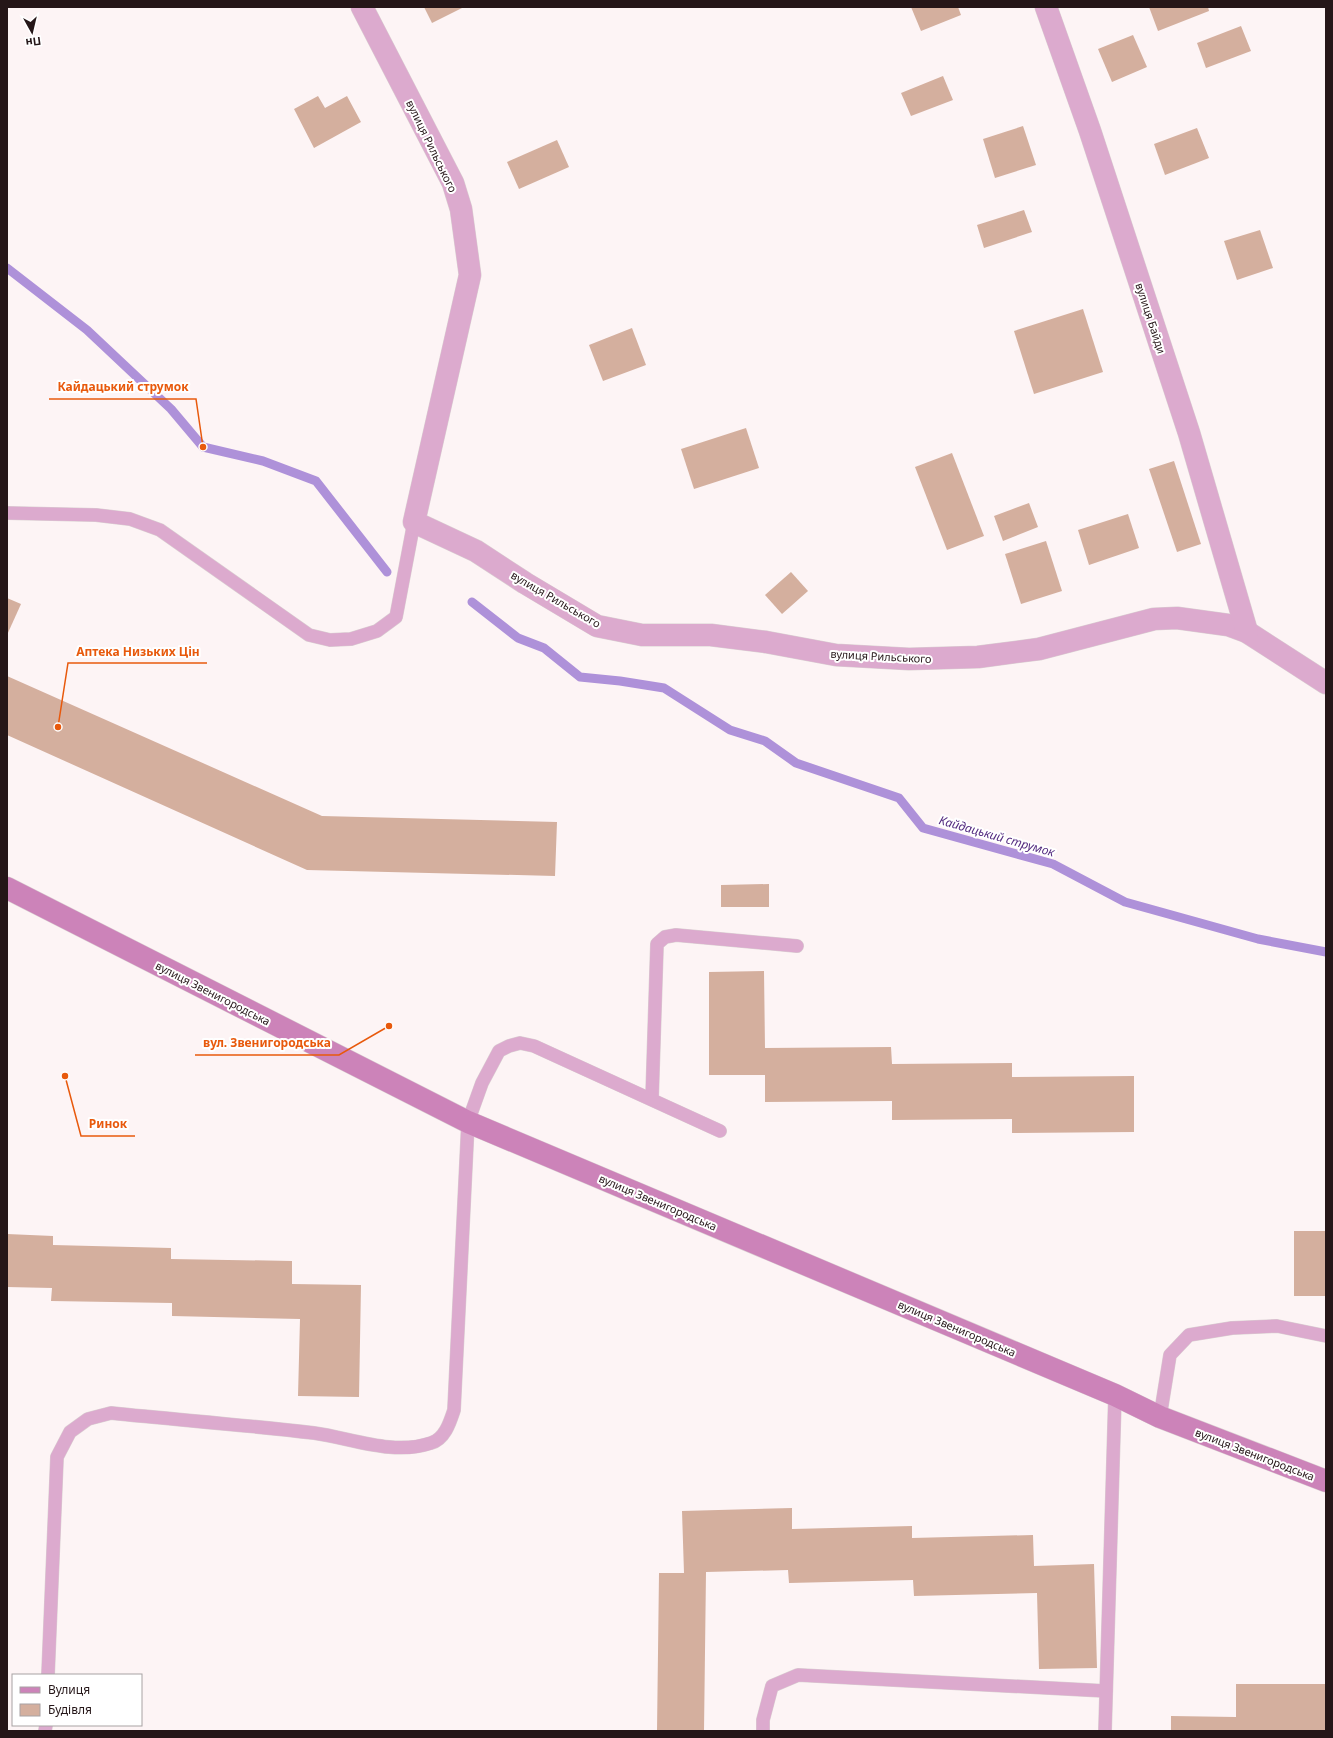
<svg xmlns="http://www.w3.org/2000/svg" width="1333" height="1738" viewBox="0 0 1333 1738" font-family="'Noto Sans',sans-serif">
  <style>
    .lines { fill: none; stroke-linecap: round; stroke-linejoin: round }
    .stream { stroke: #ae91d9; stroke-width: 9 }
    .building { fill: #d4af9e }
    .lane-casing { stroke: #dad0d2; stroke-width: 14 }
    .street-casing { stroke: #dad0d2; stroke-width: 23 }
    .secondary-casing { stroke: #dad0d2; stroke-width: 23 }
    .lane { stroke: #dcaace; stroke-width: 13 }
    .street { stroke: #dcaace; stroke-width: 22 }
    .secondary { stroke: #cc83b9; stroke-width: 22 }
    .labels { text-anchor: middle; dominant-baseline: central; stroke-width: 4; stroke-linejoin: round; paint-order: stroke }
    .street-label { font-size: 11px; fill: #251618; stroke: #fff }
    .water-label { font-size: 12px; font-style: italic; fill: #542c80; stroke: #fff }
    .leader { fill: none; stroke: #e8590c; stroke-width: 1.5 }
    .callout-dot { fill: #e8590c; stroke: #fff; stroke-width: 1.5 }
    .callout-label { font-size: 12px; text-anchor: middle; font-weight: bold; fill: #e8590c; stroke: #fff; stroke-width: 4; stroke-linejoin: round; paint-order: stroke }
  </style>
  <rect width="100%" height="100%" fill="#fdf4f5"/>
  <g class="lines">
    <g class="stream">
      <path d="M7,268L87,330L171,409L203,447L263,461L316,481L387,572"/>
      <path d="M472,602L518,638L544,648L580,677L620,681L664,688L730,730L765,741L796,763L899,798L923,828L1053,864L1125,902L1258,939L1326,952"/>
    </g>
  </g>
  <g class="building">
    <path d="M424,7H464L432,23Z"/>
    <path d="M911,7H958L961,15L921,31Z"/>
    <path d="M1149,7H1208L1209,11L1158,31Z"/>
    <path d="M1241,26L1251,51L1206,68L1197,43Z"/>
    <path d="M1133,35L1147,67L1112,82L1098,49Z"/>
    <path d="M943,76L953,100L911,116L901,93Z"/>
    <path d="M318,96L325,108L347,96L361,122L314,148L294,109Z"/>
    <path d="M1023,126L1036,165L995,178L983,139Z"/>
    <path d="M1197,128L1209,158L1165,175L1154,144Z"/>
    <path d="M557,140L569,167L519,189L507,162Z"/>
    <path d="M1024,210L1032,232L984,248L977,225Z"/>
    <path d="M1260,230L1273,268L1237,280L1224,241Z"/>
    <path d="M1083,309L1103,372L1034,394L1014,331Z"/>
    <path d="M632,328L646,365L603,381L589,345Z"/>
    <path d="M746,428L759,468L694,489L681,449Z"/>
    <path d="M952,453L984,536L947,550L915,467Z"/>
    <path d="M1174,461L1201,544L1177,552L1149,469Z"/>
    <path d="M1029,503L1038,527L1003,541L994,516Z"/>
    <path d="M1128,514L1139,548L1089,565L1078,530Z"/>
    <path d="M1046,541L1062,591L1021,604L1005,554Z"/>
    <path d="M791,572L808,591L782,614L765,595Z"/>
    <path d="M7,598L21,604L7,635Z"/>
    <path d="M7,676L322,816L557,822L555,876L307,870L7,735Z"/>
    <path d="M769,884V907H721V885Z"/>
    <path d="M764,971L765,1048L891,1047L892,1064L1012,1063V1077L1134,1076V1132L1012,1133V1119L892,1120V1101L765,1102V1075H709V972Z"/>
    <rect x="1294" y="1231" width="32" height="65"/>
    <path d="M7,1234L53,1236V1245L171,1248V1259L292,1261V1284L361,1285L359,1397L298,1396L300,1319L172,1316V1303L51,1301L52,1288L7,1287Z"/>
    <path d="M792,1508V1529L912,1526V1538L1033,1535L1034,1566L1094,1564L1097,1668L1039,1669L1037,1593L914,1596L913,1580L789,1583L788,1570L706,1572L704,1731H657L659,1573H684L682,1511Z"/>
    <path d="M1236,1684H1326V1731H1171V1716L1236,1717Z"/>
  </g>
  <g class="lines">
    <defs>
      <g id="lane">
        <path d="M7,513L96,515L130,519L160,530L309,635L330,640L351,639L377,631L396,617L414,522"/>
        <path d="M652,1099L657,944L665,937L676,935L797,946"/>
        <path d="M1160,1417L1170,1355L1189,1335L1232,1328L1277,1326L1326,1336"/>
        <path d="M48,1675L57,1457L70,1432L88,1419L111,1413C179,1420 246,1425 314,1433C351,1438 393,1456 431,1443C445,1439 450,1422 454,1410L468,1122L482,1083L499,1051L509,1046L520,1043L534,1046L720,1131"/>
        <path d="M45,1731L46,1725"/>
        <path d="M763,1731V1720L772,1686L798,1675L1106,1691"/>
        <path d="M1105,1731L1115,1395"/>
      </g>
      <g id="street">
        <path d="M362,7L453,183L461,209L470,275L414,522L476,551L525,583L597,626L642,635H711L766,642L836,655L909,659L978,657L1039,649L1154,619L1177,618L1228,625L1247,632L1326,683"/>
        <path d="M1046,7L1090,131L1189,433L1247,632"/>
      </g>
      <path id="secondary" d="M7,888L468,1122L1115,1395L1160,1417L1326,1481"/>
    </defs>
    <use href="#lane" class="lane-casing"/>
    <use href="#street" class="street-casing"/>
    <use href="#secondary" class="secondary-casing"/>
    <use href="#lane" class="lane"/>
    <use href="#street" class="street"/>
    <use href="#secondary" class="secondary"/>
  </g>
  <g class="labels">
    <g class="street-label">
      <text transform="translate(432 146) rotate(64)">вулиця Рильського</text>
      <text transform="translate(1151 318) rotate(72)">вулиця Байди</text>
      <text transform="translate(556 599) rotate(30)">вулиця Рильського</text>
      <text transform="translate(881 656) rotate(3)">вулиця Рильського</text>
      <text transform="translate(213 993) rotate(27)">вулиця Звенигородська</text>
      <text transform="translate(658 1202) rotate(23)">вулиця Звенигородська</text>
      <text transform="translate(957 1328) rotate(23)">вулиця Звенигородська</text>
      <text transform="translate(1255 1454) rotate(21)">вулиця Звенигородська</text>
    </g>
    <g class="water-label">
      <text transform="translate(997 836) rotate(16)">Кайдацький струмок</text>
    </g>
  </g>
  <path class="leader" d="M203 447L196 399H49M58 727L68 663H207M389 1026L339 1055H195M65 1076L81 1136H135"/>
  <g class="callout-dot">
    <circle cx="203" cy="447" r="4"/>
    <circle cx="58" cy="727" r="4"/>
    <circle cx="389" cy="1026" r="4"/>
    <circle cx="65" cy="1076" r="4"/>
  </g>
  <g class="callout-label">
    <text x="123" y="391">Кайдацький струмок</text>
    <text x="138" y="656">Аптека Низьких Цін</text>
    <text x="267" y="1047">вул. Звенигородська</text>
    <text x="108" y="1128">Ринок</text>
  </g>
  <rect width="1333" height="1738" fill="none" stroke="#251618" stroke-width="16"/>
  <rect x="12" y="1674" width="130" height="52" fill="#ffffff" stroke="#a8a2a3"/>
  <rect x="20" y="1687" width="20" height="6" fill="#cc83b9" stroke="#a8a2a3"/>
  <text x="48" y="1694" font-size="12" fill="#251618">Вулиця</text>
  <rect x="20" y="1704" width="20" height="12" fill="#d4af9e" stroke="#a8a2a3"/>
  <text x="48" y="1714" font-size="12" fill="#251618">Будівля</text>
  <g transform="translate(32 32) rotate(172)" stroke="#ffffff" stroke-width="3" paint-order="stroke">
  <path d="M0-3L7 15L0 10L-7 15Z" fill="#251618"/>
  <text y="-6" font-size="11" font-weight="bold" text-anchor="middle" fill="#251618">Пн</text>
  </g>
</svg>
